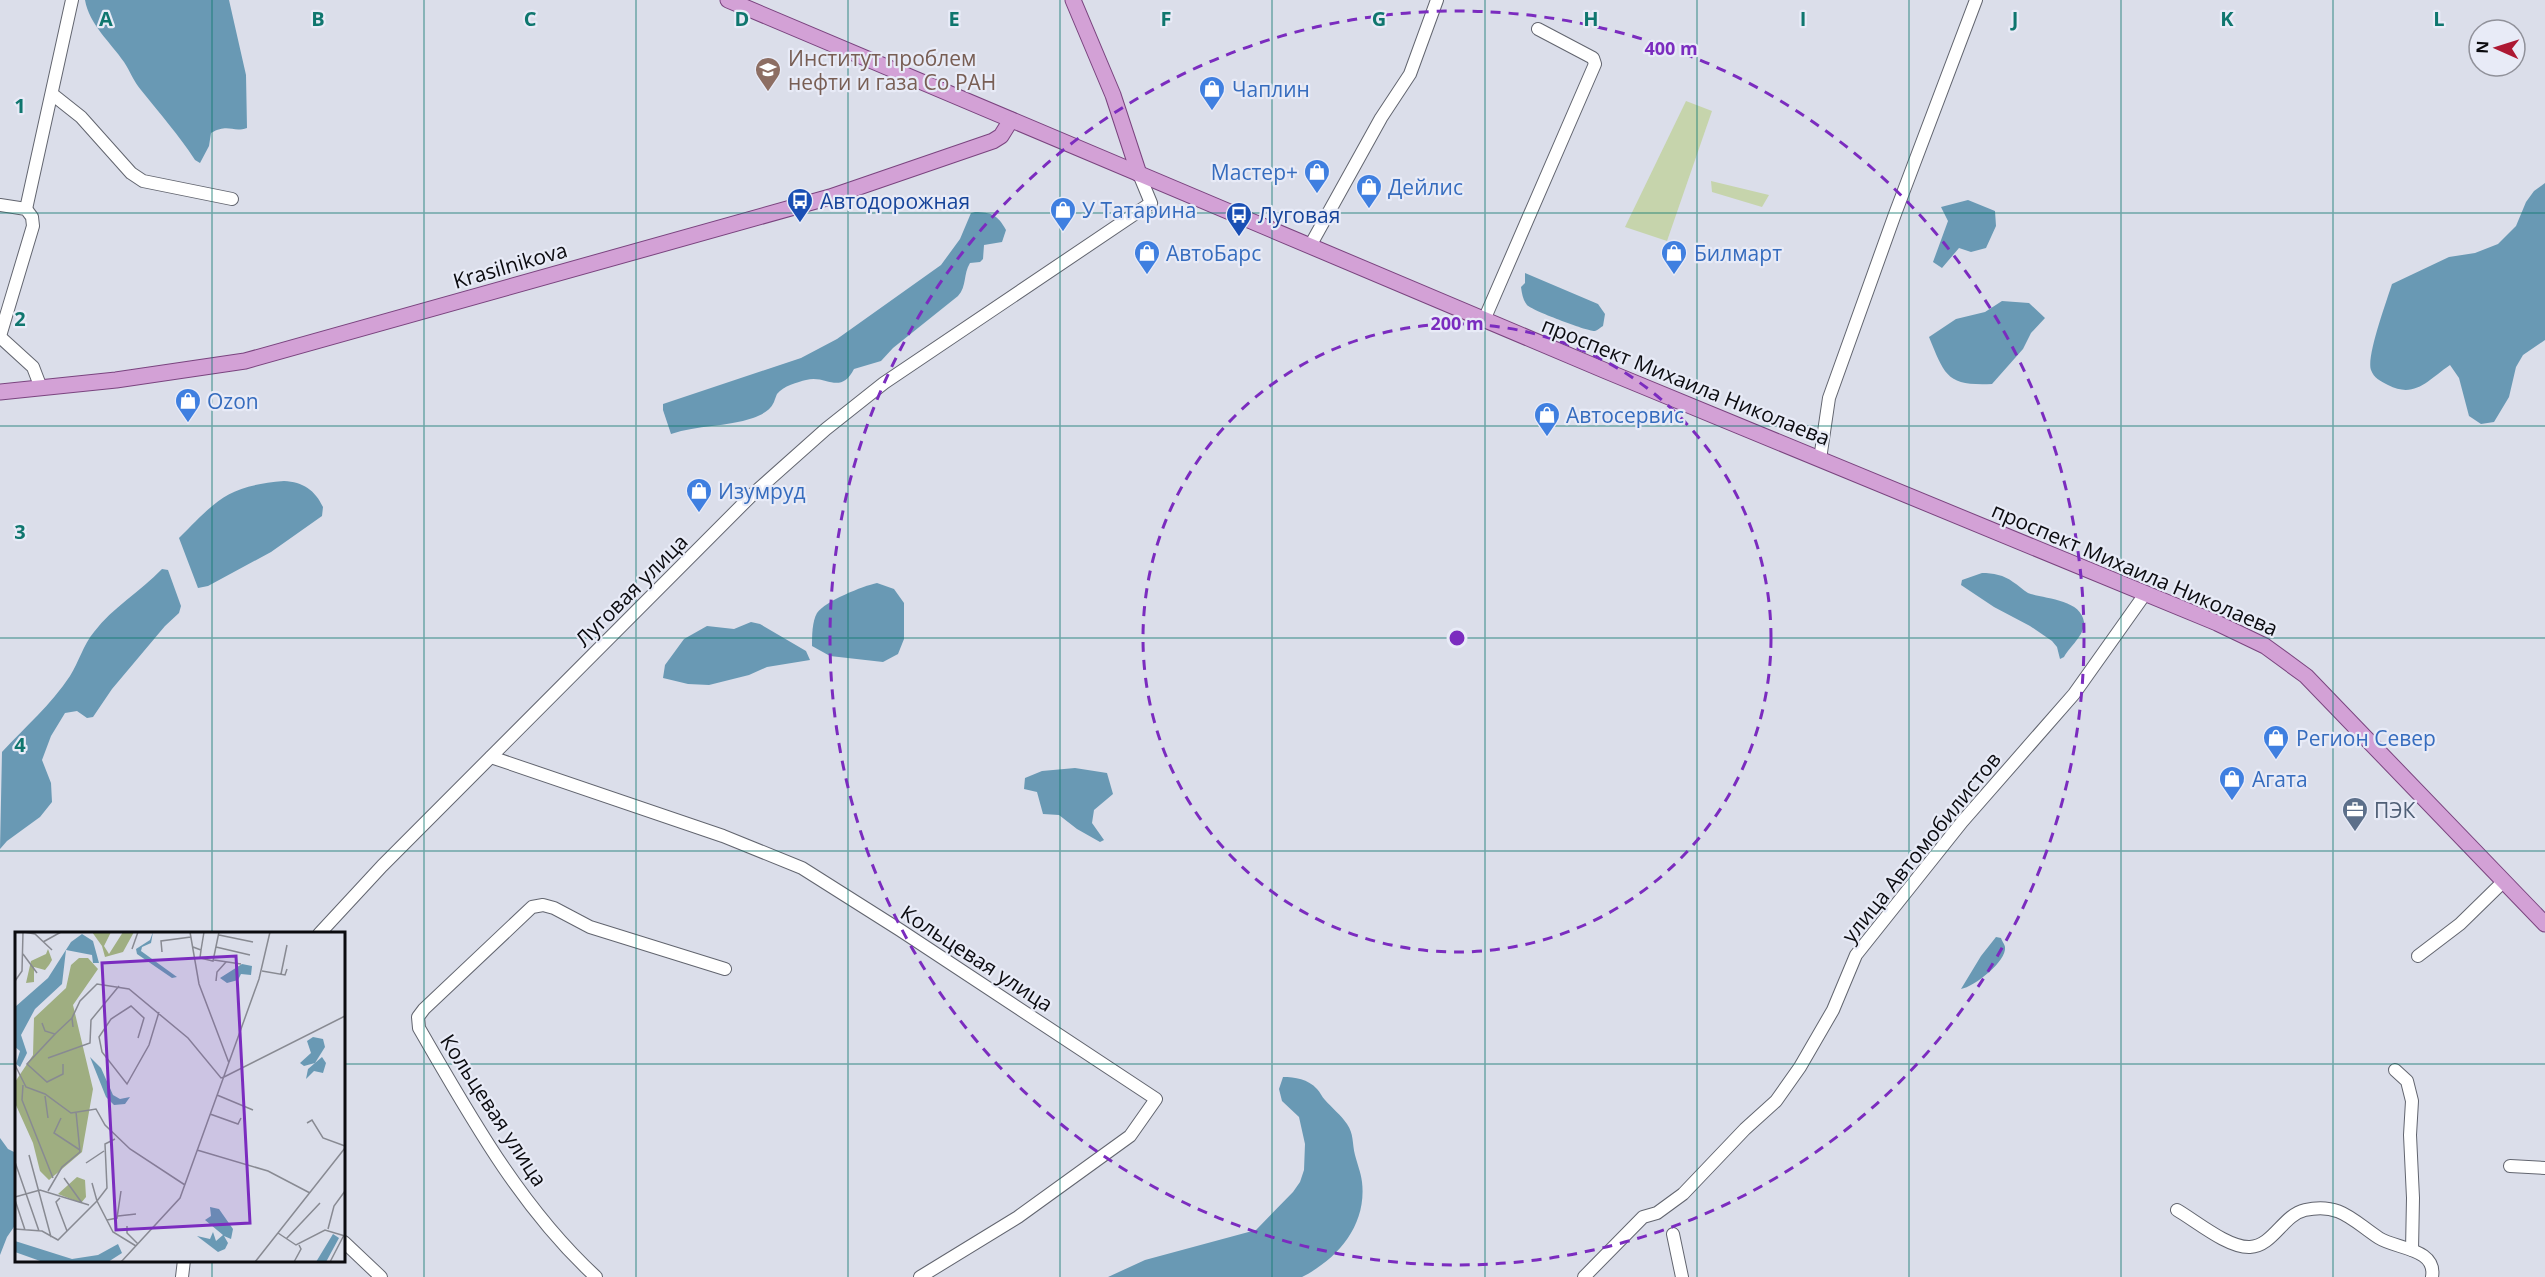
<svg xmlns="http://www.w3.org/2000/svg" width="2545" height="1277" viewBox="0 0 2545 1277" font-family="'Open Sans',sans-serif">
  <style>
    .green { fill: #c6d4ac }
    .water { fill: #6999b4 }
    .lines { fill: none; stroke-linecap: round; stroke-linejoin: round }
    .minor-casing { stroke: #62656f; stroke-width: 14 }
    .major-casing { stroke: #7a447f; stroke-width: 17 }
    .minor { stroke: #fff; stroke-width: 12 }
    .major { stroke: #d3a1d6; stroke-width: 15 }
    .grid { fill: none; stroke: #0f766e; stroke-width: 1.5; stroke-opacity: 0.55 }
    .ring { fill: none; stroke: #7b2cbf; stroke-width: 3; stroke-dasharray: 10 8 }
    .labels { text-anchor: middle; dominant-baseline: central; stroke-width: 4.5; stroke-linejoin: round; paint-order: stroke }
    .education-label { font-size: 21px; fill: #785e54; stroke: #e8ebf7; text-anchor: start }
    .shop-label { font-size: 21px; fill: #366cbe; stroke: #e8ebf7; text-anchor: start }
    .transit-label { font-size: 21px; fill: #164399; stroke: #e8ebf7; text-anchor: start }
    .street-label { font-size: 21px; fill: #0b0b0f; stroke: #e8ebf7 }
    .service-label { font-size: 21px; fill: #4e5e75; stroke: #e8ebf7; text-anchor: start }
    .inset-road { fill: none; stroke: #888a92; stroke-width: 1.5 }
    .view { fill: #7b2cbf; fill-opacity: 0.15; stroke: #7b2cbf; stroke-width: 3 }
    .inset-edge { fill: none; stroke: #0b0b0f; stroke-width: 3 }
    .grid-label { font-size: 20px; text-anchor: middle; font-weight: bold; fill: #0f766e; stroke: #e8ebf7; stroke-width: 4.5; stroke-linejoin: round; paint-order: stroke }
    .centre { fill: #7b2cbf; stroke: #e8ebf7; stroke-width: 3 }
    .ring-label { font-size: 18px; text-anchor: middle; font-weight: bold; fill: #7b2cbf; stroke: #e8ebf7; stroke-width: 4.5; stroke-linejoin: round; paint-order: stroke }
  </style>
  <rect width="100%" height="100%" fill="#dbdeea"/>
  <g class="green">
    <path d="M1686,101L1712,111L1667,241L1625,227Z"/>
    <path d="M1711,181L1769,195L1762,207L1712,192Z"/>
  </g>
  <g class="water">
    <path d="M85,0H229L246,75L247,128C232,133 229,123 211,133L209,146L200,163L195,160C179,135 160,114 141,90C134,82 130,71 124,62C111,43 89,24 85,0Z"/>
    <path d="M2545,183V340L2523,355L2516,367L2509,397L2494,422L2481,424L2469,416L2459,378L2450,365C2428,380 2415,399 2388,385C2380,381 2374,378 2371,370C2366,357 2387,300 2392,284L2449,257L2475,253L2498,244L2516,226L2526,202L2534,191Z"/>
    <path d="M1968,200L1995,211L1996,226L1986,248L1971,252L1959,248L1942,268L1933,262L1948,221L1941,207Z"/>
    <path d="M975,212C991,212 998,215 1006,230L1002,242L984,245L983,259L980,262L970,263C963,274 967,286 958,296L893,348L881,361L854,369C840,396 826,374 806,380C798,382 783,386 777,394C776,396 775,399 774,402C770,411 761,415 753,418C726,427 698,425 671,434L663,410V404L801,358L837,339L941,265L960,239L971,213Z"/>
    <path d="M1525,273L1598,304L1605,314L1603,326C1601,327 1598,330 1595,331C1589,332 1531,310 1527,305C1523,300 1522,294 1521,287L1525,283Z"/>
    <path d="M2002,301L2029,303L2045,318L2031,333L2023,349L1992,384C1947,386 1945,376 1929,337L1956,319L1985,312Z"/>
    <path d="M284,481C303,482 315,490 323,507L322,516L271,552L208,586L198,588L179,538C218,499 227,486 284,481Z"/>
    <path d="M162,569L168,570L181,606L179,613L165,626L112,689L93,717L87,718L77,711L65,713L51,736L42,760L51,783L52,802L40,817L7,841L0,849L2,752C25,727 51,705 70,676C79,662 83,645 94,632C113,607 140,592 162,569Z"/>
    <path d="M1982,573C1993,573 2004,575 2013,582C2018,585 2023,590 2028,593C2044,599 2081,599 2084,622C2085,635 2070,646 2064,657L2060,659L2057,647L2052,641L2030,626L1994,607L1961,585L1962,580Z"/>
    <path d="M877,583L894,589L904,603V639L898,654L883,662L830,656L812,646C812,636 812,622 817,613C825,601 863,586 877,583Z"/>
    <path d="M751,622L760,624L806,651L810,660L767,667L749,675L709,685L688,684L663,678L665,665L684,639L707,626L734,629Z"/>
    <path d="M1075,768L1107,773L1113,794L1094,810L1092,823L1104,840L1100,842L1077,829L1059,815L1043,814L1037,792L1024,789L1025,778L1042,771Z"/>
    <path d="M1996,937L2001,938C2002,941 2005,945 2005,947C2007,961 1974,987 1961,989L1981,956Z"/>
    <path d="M1283,1077C1295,1077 1308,1079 1317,1089C1320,1092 1322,1097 1325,1100C1332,1108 1341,1115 1347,1124C1354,1134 1352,1143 1355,1155C1357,1163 1361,1173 1362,1182C1367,1225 1338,1259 1302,1277H1108L1145,1260L1256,1230L1293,1192L1300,1182L1304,1170L1305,1144L1299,1117L1282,1101L1279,1089Z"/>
    <path d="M0,1138L8,1149L16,1153V1224L7,1237L0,1255Z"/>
  </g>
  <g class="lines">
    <defs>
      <g id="minor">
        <path d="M52,94L81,117L131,173L143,181L232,199"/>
        <path d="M0,205L26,209L32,217L33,226L0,336"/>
        <path d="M26,209L72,0"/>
        <path d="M1310,246L1381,118L1410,74L1437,0"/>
        <path d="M1484,320L1595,64L1593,58L1538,29"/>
        <path d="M0,337L33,367L41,388"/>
        <path d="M1820,459L1829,398L1895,214L1976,0"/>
        <path d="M491,757L723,836L802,868L900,930L1156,1099L1130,1136L1018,1217L920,1277"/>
        <path d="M319,934L382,866L753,494L826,429L884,383L1151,203L1139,174"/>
        <path d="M2418,956L2460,924L2504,881"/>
        <path d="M2395,1070L2407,1081L2412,1101L2410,1135L2413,1198L2412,1250"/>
        <path d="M2510,1166L2545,1168"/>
        <path d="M2177,1210C2196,1221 2228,1248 2250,1247C2273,1246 2283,1215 2305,1210C2340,1202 2353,1221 2379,1238C2396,1249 2437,1248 2432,1277"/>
        <path d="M1673,1234L1682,1277"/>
        <path d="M344,1242L381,1277"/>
        <path d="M182,1277L184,1260"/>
        <path d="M596,1277C520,1207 470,1116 419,1028L418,1017L424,1009L532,907L543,905L554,908L590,927L725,969"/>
        <path d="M1584,1277L1643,1217L1657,1213L1683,1194L1745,1129L1776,1101L1800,1067L1833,1010L1856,955L1962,822L2074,694L2145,594"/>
      </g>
      <g id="major">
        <path d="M728,0L1606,371L2217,623L2265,646L2306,676L2545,924"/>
        <path d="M1073,0L1113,95L1139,174"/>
        <path d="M0,392L116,380L245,361L830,197L993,141L1001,136L1011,120"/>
      </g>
    </defs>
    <use href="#minor" class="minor-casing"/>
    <use href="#major" class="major-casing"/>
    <use href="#minor" class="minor"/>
    <use href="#major" class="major"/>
  </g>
  <path class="grid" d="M212,0V934M424,0V1277M636,0V1277M848,0V1277M1060,0V1277M1272,0V1277M1485,0V1277M1697,0V1277M1909,0V1277M2121,0V1277M2333,0V1277M0,213H2545M0,426H2545M0,638H2545M0,851H2545M0,1064H16M344,1064H2545M212,1260V1277"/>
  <g class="ring">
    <circle cx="1457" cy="638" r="314"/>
    <circle cx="1457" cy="638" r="627"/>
  </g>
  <defs>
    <symbol id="university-pin" viewBox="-11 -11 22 30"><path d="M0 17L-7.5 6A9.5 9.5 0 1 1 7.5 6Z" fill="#8d6e63" stroke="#e8ebf7"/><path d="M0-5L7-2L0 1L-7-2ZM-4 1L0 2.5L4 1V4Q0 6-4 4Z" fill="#fff"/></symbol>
    <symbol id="shop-pin" viewBox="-11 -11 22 30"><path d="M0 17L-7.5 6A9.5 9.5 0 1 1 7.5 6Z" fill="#3f7fe0" stroke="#e8ebf7"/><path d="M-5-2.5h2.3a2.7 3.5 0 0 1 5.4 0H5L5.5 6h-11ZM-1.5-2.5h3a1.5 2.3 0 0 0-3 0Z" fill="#fff"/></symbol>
    <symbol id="bus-pin" viewBox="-11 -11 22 30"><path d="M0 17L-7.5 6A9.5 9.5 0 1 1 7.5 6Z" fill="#1a4fb4" stroke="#e8ebf7"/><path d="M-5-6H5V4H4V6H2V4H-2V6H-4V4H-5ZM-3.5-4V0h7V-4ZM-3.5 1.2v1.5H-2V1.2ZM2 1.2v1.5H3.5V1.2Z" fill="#fff"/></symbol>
    <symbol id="office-pin" viewBox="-11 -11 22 30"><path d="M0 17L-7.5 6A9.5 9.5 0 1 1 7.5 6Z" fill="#5c6f8a" stroke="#e8ebf7"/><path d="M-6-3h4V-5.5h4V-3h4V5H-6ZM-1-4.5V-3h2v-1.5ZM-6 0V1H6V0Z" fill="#fff"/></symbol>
  </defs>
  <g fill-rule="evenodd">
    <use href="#university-pin" x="753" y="55" width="30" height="40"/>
    <use href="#shop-pin" x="1197" y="74" width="30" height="40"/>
    <use href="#shop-pin" x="1302" y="157" width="30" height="40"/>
    <use href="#shop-pin" x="1354" y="172" width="30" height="40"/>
    <use href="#bus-pin" x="785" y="186" width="30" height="40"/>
    <use href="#shop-pin" x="1048" y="195" width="30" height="40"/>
    <use href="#bus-pin" x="1224" y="200" width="30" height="40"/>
    <use href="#shop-pin" x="1132" y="238" width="30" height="40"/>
    <use href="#shop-pin" x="1659" y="238" width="30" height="40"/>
    <use href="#shop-pin" x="173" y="386" width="30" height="40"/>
    <use href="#shop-pin" x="1532" y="400" width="30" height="40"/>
    <use href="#shop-pin" x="684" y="476" width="30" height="40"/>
    <use href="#shop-pin" x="2261" y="723" width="30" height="40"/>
    <use href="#shop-pin" x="2217" y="764" width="30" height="40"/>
    <use href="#office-pin" x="2340" y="795" width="30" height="40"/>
  </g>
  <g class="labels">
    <g class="education-label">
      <text x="788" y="58">Институт проблем<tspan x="788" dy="24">нефти и газа Со РАН</tspan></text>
    </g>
    <g class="shop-label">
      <text x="1232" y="89">Чаплин</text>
      <text x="1298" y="172" text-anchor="end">Мастер+</text>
      <text x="1388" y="187">Дейлис</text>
      <text x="1082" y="210">У Татарина</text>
      <text x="1166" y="253">АвтоБарс</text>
      <text x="1694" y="253">Билмарт</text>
      <text x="207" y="401">Ozon</text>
      <text x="1566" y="415">Автосервис</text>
      <text x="718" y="491">Изумруд</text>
      <text x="2296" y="738">Регион Север</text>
      <text x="2252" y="779">Агата</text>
    </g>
    <g class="transit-label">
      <text x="820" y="201">Автодорожная</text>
      <text x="1258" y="215">Луговая</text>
    </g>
    <g class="street-label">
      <text transform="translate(510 265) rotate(-16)">Krasilnikova</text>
      <text transform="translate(1686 381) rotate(22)">проспект Михаила Николаева</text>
      <text transform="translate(2135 569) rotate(23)">проспект Михаила Николаева</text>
      <text transform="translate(631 590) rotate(-45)">Луговая улица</text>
      <text transform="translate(1921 847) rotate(-51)">улица Автомобилистов</text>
      <text transform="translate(977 958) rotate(33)">Кольцевая улица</text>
      <text transform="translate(494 1110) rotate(57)">Кольцевая улица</text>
    </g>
    <g class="service-label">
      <text x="2374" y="810">ПЭК</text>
    </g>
  </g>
  <g transform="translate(15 932)">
    <rect width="330" height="330" fill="#dbdeea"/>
    <path d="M77,0H96L89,14L94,22L108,0H119L108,20L90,25L87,14ZM33,17L37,28L34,33L30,38L19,35V50L11,51L16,29L31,22ZM64,26H73L83,37L58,73L78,157L67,220L34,248L25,239L18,211L0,171V150L18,123L19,86L51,56L56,33ZM62,245L70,248L71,265L66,271L43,262Z" fill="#9fae81"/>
    <path d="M138,0L136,11L127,15L126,19L162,45L157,46L122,22L121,17L135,8ZM67,2L78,9L84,31H78L77,23L51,18L47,52L20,77L6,103L12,121L5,135L1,132L5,119L0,115V75L33,46L56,10ZM227,32L237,34L236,43L226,42L223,48L212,51L205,46ZM298,105L308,107L310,115L300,131L289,134L285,131L296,121L292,109ZM75,125L86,136L98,163L105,167L115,165L110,172L99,173L91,165ZM307,125L311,131L308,141L299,139L291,147L293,137ZM195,275L204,277L218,297L216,307L209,304L213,311L210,317L203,320L182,304L195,307L198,300L201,309L208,303L190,288L196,284ZM318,302L324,306L311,330H301ZM0,309L57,327L83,323L103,312L107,321L93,330H28L0,320Z" fill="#6999b4"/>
    <path class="inset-road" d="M9,0L20,2L37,18M175,0L184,52L214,131M204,3L238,10M28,10L46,0M178,15L186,18L185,26L198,29L204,0M201,15L235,23M117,17L123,0M186,18L189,0M147,20L146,9L176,5M8,22L22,41M199,28L226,32M247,39L270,43L272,37M266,42L272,13M0,49L7,39L8,0M201,49L202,40L211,30M27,91L30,99L40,102L12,132L32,150L48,142V132M58,95L57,86L65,69L82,52L114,57L173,106L206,146L209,145M40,102L57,86M123,106L129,86L116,74L96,87L84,105L87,120L112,152L134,113L144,80M33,126L75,111L76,88L104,54M0,133L11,155L30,162L56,181L81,177L90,193L115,217L170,253M209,145L330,84M8,153L7,168L38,246M202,163L238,178M30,164L33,186M195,182L223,192L226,186M46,186L39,201L65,218M292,191L297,188L308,206L330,214M182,218L253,239L295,261M14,223L36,305M0,230L24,299M71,231L89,219M49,246L67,271M77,251L82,269M33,259L47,235L65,220L61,180M0,265L25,258L74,273M45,266L41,270L52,299M0,268L10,298M82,269L92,256L90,212L100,207M103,284L121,282M92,288L102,286L106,259M112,294V301L123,312M0,297L27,299L43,308L82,269L98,300L121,314M313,297L319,274L330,259M263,301L281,313L310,298L330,304M271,307L305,271M106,330L165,266L244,47L255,0M240,330L330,216M279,330L286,317L284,313M315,330L329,303"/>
    <path class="view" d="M221,24L235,291L101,298L87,31Z"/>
    <rect width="330" height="330" class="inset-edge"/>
  </g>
  <g class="grid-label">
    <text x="106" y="26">A</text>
    <text x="318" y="26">B</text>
    <text x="530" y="26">C</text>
    <text x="742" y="26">D</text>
    <text x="954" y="26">E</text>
    <text x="1166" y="26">F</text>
    <text x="1379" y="26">G</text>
    <text x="1591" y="26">H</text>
    <text x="1803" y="26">I</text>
    <text x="2015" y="26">J</text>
    <text x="2227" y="26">K</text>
    <text x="2439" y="26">L</text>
    <text x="20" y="113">1</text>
    <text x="20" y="326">2</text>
    <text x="20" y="539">3</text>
    <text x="20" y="752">4</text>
  </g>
  <circle cx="1457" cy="638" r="9" class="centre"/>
  <g class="ring-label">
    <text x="1671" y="55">400 m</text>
    <text x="1457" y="330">200 m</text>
  </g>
  <g transform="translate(2497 48) rotate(273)"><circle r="28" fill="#e8ebf7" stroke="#90919a" stroke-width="1.5"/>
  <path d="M0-4.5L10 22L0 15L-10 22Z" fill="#ad1833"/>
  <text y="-9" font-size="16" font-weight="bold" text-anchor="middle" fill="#0b0b0f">N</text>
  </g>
</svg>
